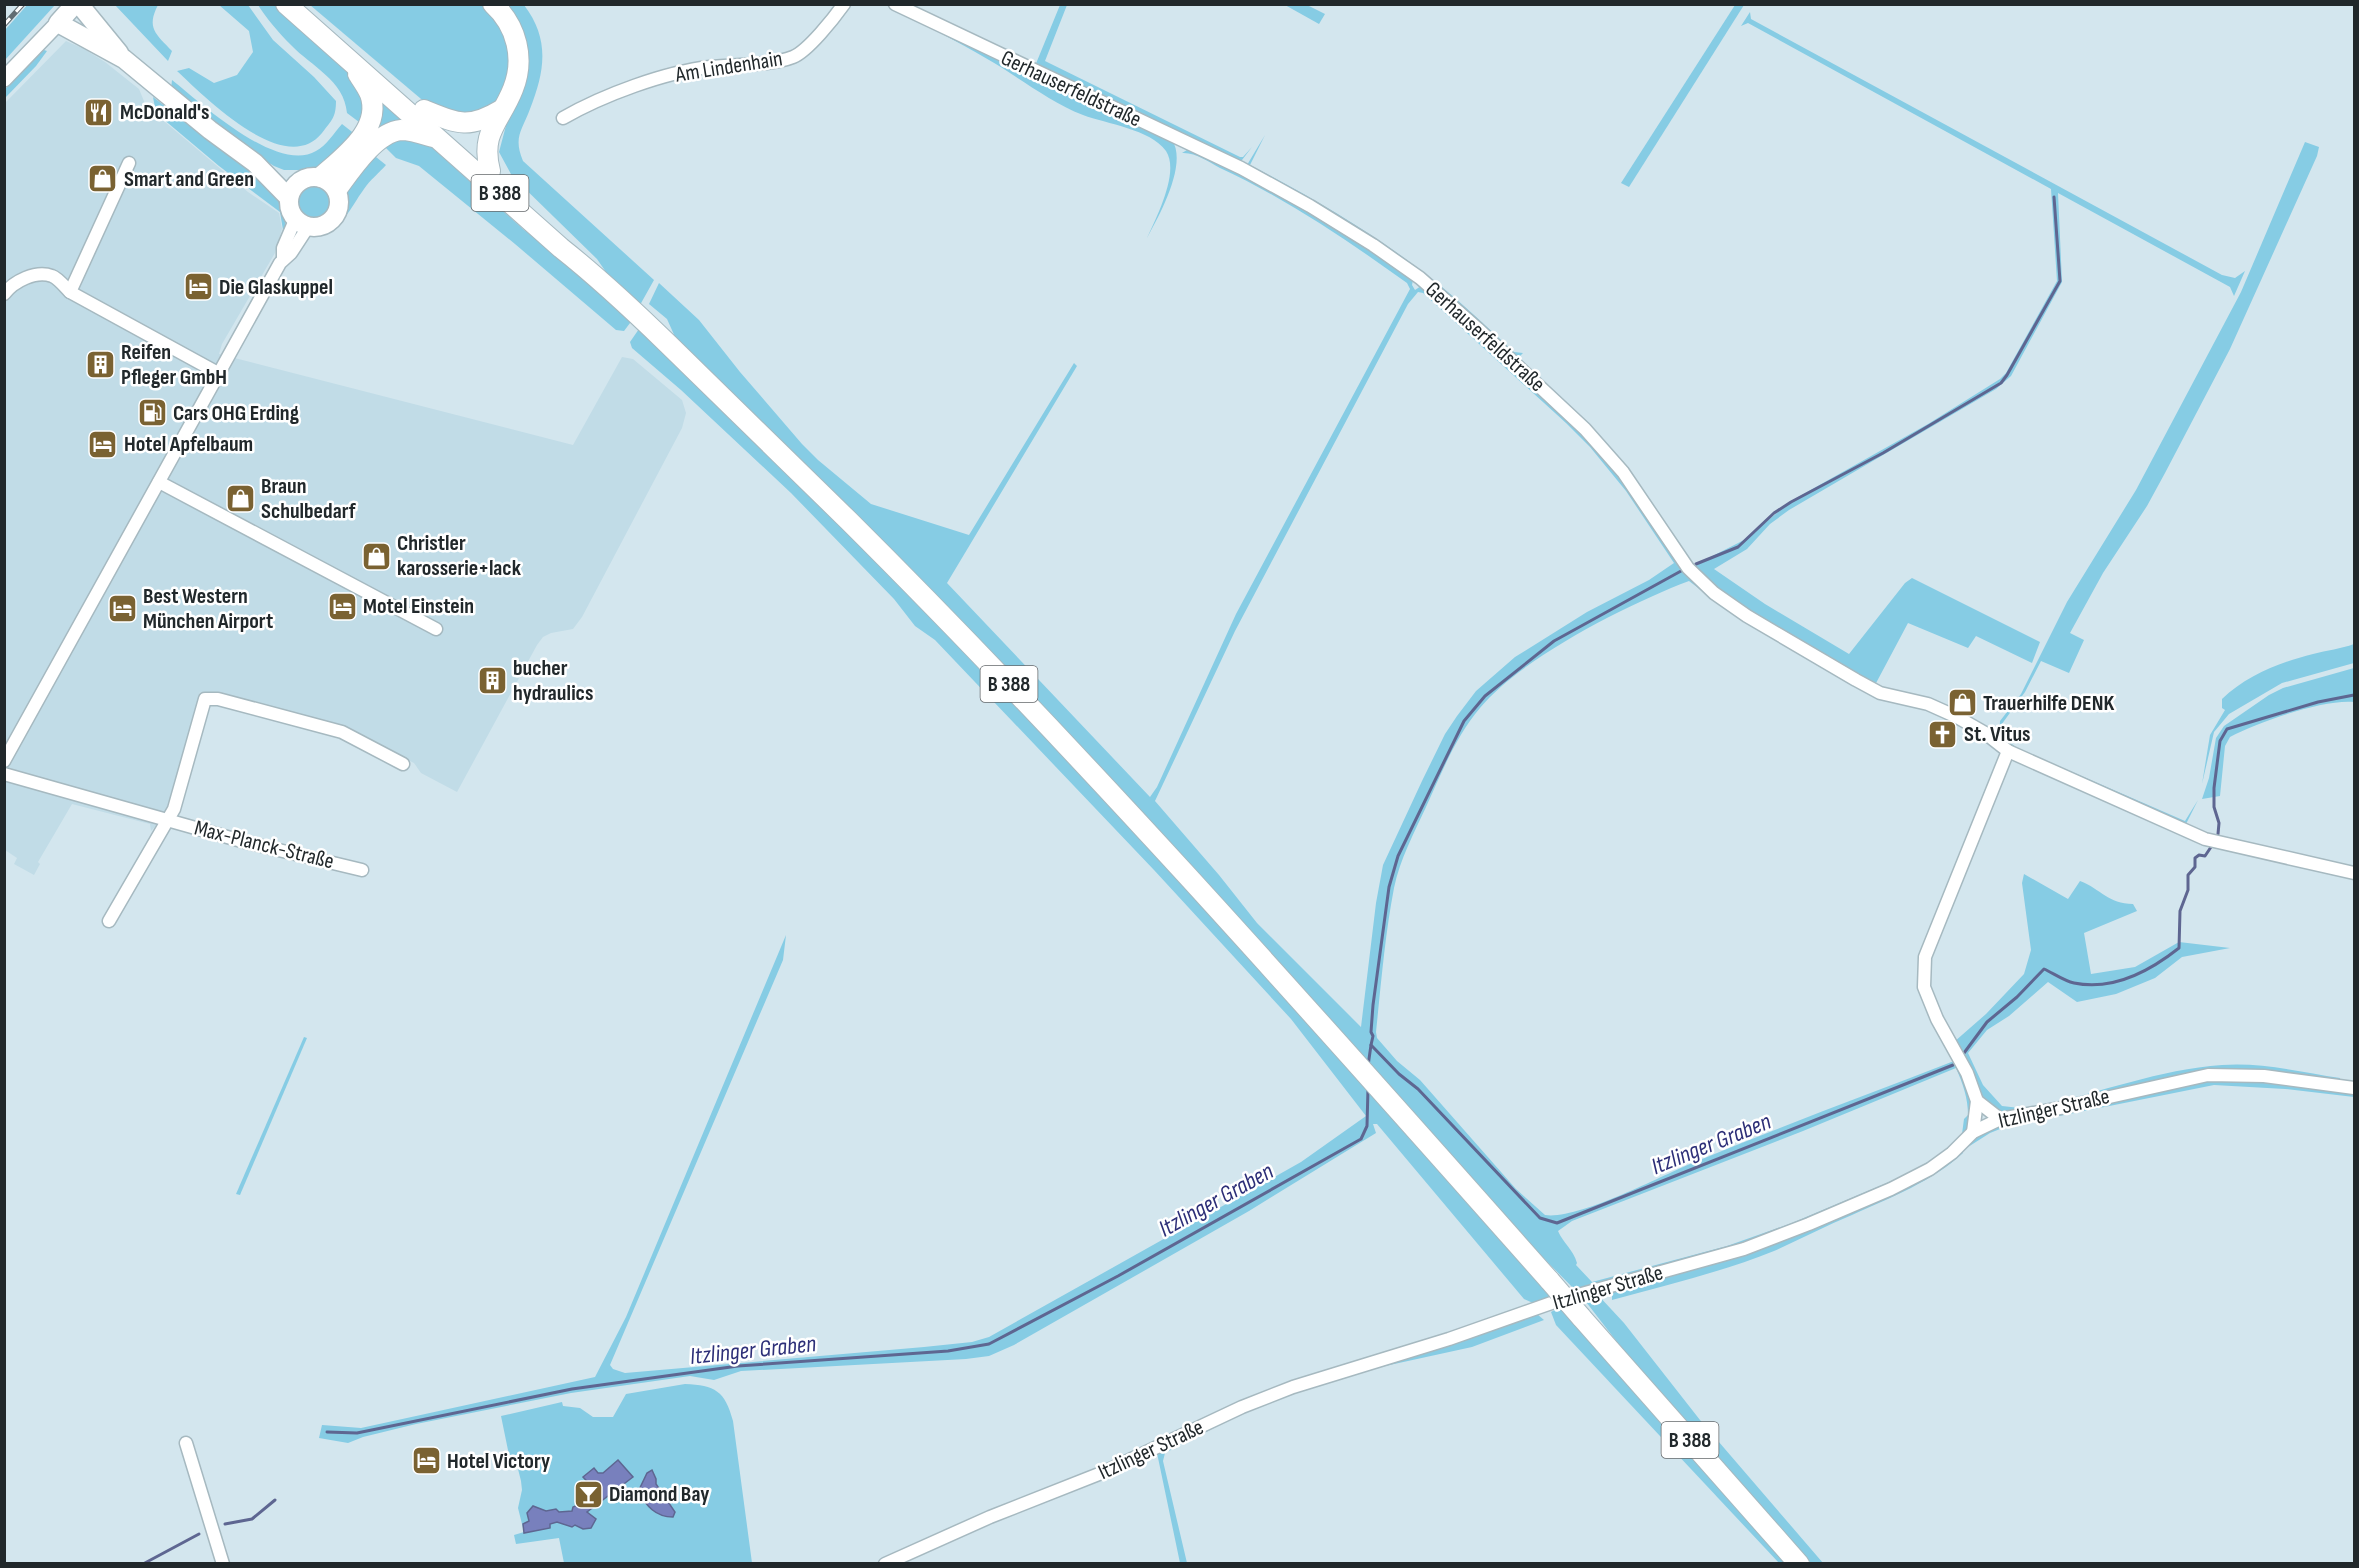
<svg xmlns="http://www.w3.org/2000/svg" width="2359" height="1568" viewBox="0 0 2359 1568" font-family="'Sofia Sans Condensed',sans-serif">
  <style>
    .built { fill: #c1dce7 }
    .green { fill: #86cce4; fill-rule: evenodd }
    .water { fill: #7880bd; stroke: #5e6691; stroke-width: 1.5 }
    .lines { fill: none; stroke-linecap: round; stroke-linejoin: round }
    .stream { stroke: #5e6691; stroke-width: 3 }
    .minor-casing { stroke: #a6b9c0; stroke-width: 15 }
    .tertiary-casing { stroke: #a6b9c0; stroke-width: 18 }
    .secondary-casing { stroke: #a6b9c0; stroke-width: 21 }
    .primary-casing { stroke: #a6b9c0; stroke-width: 22 }
    .minor { stroke: #fff; stroke-width: 12 }
    .tertiary { stroke: #fff; stroke-width: 15 }
    .secondary { stroke: #fff; stroke-width: 18 }
    .primary { stroke: #fff; stroke-width: 20 }
    .rail-casing { stroke: #616d72; stroke-width: 5 }
    .rail { stroke: #fff; stroke-width: 3; stroke-dasharray: 9; stroke-linecap: butt }
    .primary-bridge-casing { stroke: #a6b9c0; stroke-width: 22; stroke-linecap: butt }
    .primary-bridge { stroke: #fff; stroke-width: 20 }
    .labels { text-anchor: middle; dominant-baseline: central; stroke-width: 5; stroke-linejoin: round; paint-order: stroke }
    .shield { fill: #fff; stroke: #64686b; stroke-width: 1.5 }
    .shield-label { font-size: 21px; font-weight: bold; fill: #21282b }
    .street-label { font-size: 22px; fill: #21282b; stroke: #fff }
    .poi-label { font-size: 22px; font-weight: bold; fill: #21282b; stroke: #fff; text-anchor: start }
    .water-label { font-size: 24px; font-style: italic; fill: #2d2f78; stroke: #fff }
  </style>
  <rect width="100%" height="100%" fill="#d3e6ee"/>
  <path class="built" d="M66,41L84,49L105,62L139,89L146,106L248,192L279,213L282,229L275,253L222,344L219,354L573,445L622,357L633,359L682,400L686,413L682,428L582,617L573,629L551,633L543,637L537,645L457,792L421,773L414,763L345,729L200,692L165,816L151,831L150,824L72,804L38,862L40,864L34,875L14,864L17,858L5,850V103Z"/>
  <g class="green">
    <path d="M28,4L55,5L5,60V30Z"/>
    <path d="M115,5H158C146,28 156,34 172,51L168,61Z"/>
    <path d="M219,5H248L273,40L314,77L336,101C336,117 332,120 322,133C285,179 204,96 177,71L189,68L214,83L237,75L253,52L249,31Z"/>
    <path d="M258,5H275L357,80L366,98L363,125L347,113C344,80 312,67 291,45C279,33 267,19 258,5Z"/>
    <path d="M310,5H482L498,19L511,47L505,91L488,109L463,115L427,104Z"/>
    <path d="M504,5H524C550,39 545,71 530,109C522,131 513,137 523,161L654,280L640,305L608,275L597,259L512,176L499,152L508,118L524,79Z"/>
    <path d="M1060,5H1067L1045,61L1240,157H1243L1252,147L1242,160L1239,162L1035,66Z"/>
    <path d="M1285,5H1307L1325,14L1319,24Z"/>
    <path d="M1735,5H1744L1629,187L1621,183Z"/>
    <path d="M892,8L1172,140C1188,164 1159,216 1147,238C1156,218 1180,172 1166,151C1150,129 1107,124 1083,115C1050,102 1020,78 989,60C957,41 925,25 892,8Z"/>
    <path d="M1750,12L1751,19L2222,275L2235,278L2245,271L2234,296L2230,287L2058,193L2062,282L2011,376L1996,389L1789,510L1770,524L1747,549L1714,569L1765,604L1849,654L1905,583L1912,578L2040,642L2032,663L1976,636L1968,648L1908,623L1875,685L1723,595L1693,566L1746,539L1791,501L1928,424L2000,379L2006,373L2057,281L2051,189L1748,23L1741,26Z"/>
    <path d="M44,50L47,51L36,66L5,98V89Z"/>
    <path d="M172,80C201,103 277,174 316,151C326,146 334,133 342,124L356,135L318,170H284L274,166L248,150L171,89Z"/>
    <path d="M153,97L278,193C285,220 290,217 279,246L283,230L280,212L219,166L156,113Z"/>
    <path d="M377,99L415,124L366,140Z"/>
    <path d="M1265,135L1250,165C1315,199 1378,236 1436,282C1463,304 1488,328 1514,352L1523,353L1518,358L1475,320L1247,165Z"/>
    <path d="M397,138L427,143L523,229L603,292L633,319L624,331L616,330L515,244L419,166L396,158L382,144Z"/>
    <path d="M2305,142L2319,147L2317,156L2230,349L2165,473L2147,506L2103,573L2070,633L2084,640L2069,673L2041,661L2025,692L1999,728L1998,733L2017,748L2185,821L2198,800L2186,824H2183L2022,753L1999,739L2000,721L2021,694L2067,602L2136,490L2241,292Z"/>
    <path d="M1187,150C1201,152 1217,162 1229,168C1295,198 1357,236 1413,280L1412,285L1415,290L1421,286L1442,303L1573,423L1602,453L1628,487L1683,568L1714,600L1689,581C1628,604 1521,658 1480,708C1456,736 1441,774 1426,807C1414,833 1400,859 1394,888C1385,935 1381,984 1376,1032L1377,1038L1397,1061L1420,1080L1516,1189L1545,1215C1577,1220 1657,1178 1690,1164C1777,1128 1866,1095 1954,1061L1932,1017C1949,1046 1981,1086 1970,1122C1966,1136 1955,1148 1943,1157C1912,1179 1875,1193 1840,1207C1807,1221 1773,1237 1738,1248C1685,1265 1630,1280 1575,1290L1516,1230L1270,952L1105,773L929,589L676,339L667,319L649,304L659,283L699,320L740,372L802,444L818,460L871,504L969,535L1074,363L1077,366L947,583L1150,797L1157,787L1236,614L1410,289L1407,283C1347,240 1287,199 1220,168C1209,162 1195,152 1182,153ZM1418,292L1423,293L1566,423L1590,447L1626,491L1674,563L1649,580L1587,612L1515,657L1476,691L1457,716L1445,734L1422,781L1383,865L1376,903L1361,1027L1257,923L1219,875L1155,801L1235,631L1408,304ZM1956,1068C1963,1084 1968,1098 1968,1115L1964,1119L1962,1134L1953,1145L1935,1158L1901,1177L1792,1223L1727,1246L1592,1282L1576,1265L1577,1263C1573,1249 1563,1243 1558,1231L1572,1221L1803,1131Z"/>
    <path d="M371,153L386,165C379,173 370,180 364,189C350,208 341,233 315,236L313,234L333,228L339,220L343,210L344,190Z"/>
    <circle cx="314" cy="202" r="19"/>
    <path d="M641,326L745,426L1097,784L1551,1296L1533,1303L1524,1299L1377,1124H1373L1376,1133L1249,1211L1014,1345L989,1356L966,1359L741,1371L714,1380L690,1376L571,1393L416,1424L363,1437L348,1443L319,1438L322,1425L361,1428L595,1377L626,1317L786,935L783,960L610,1365L613,1369L625,1373L924,1347L972,1342L989,1337L1301,1162L1366,1116L1291,1019L1154,870L935,640L915,626L894,599L791,493L681,390L632,348L630,342Z"/>
    <path d="M2354,644V663L2282,683L2229,714L2214,732L2202,784L2210,735L2225,710L2222,708V699C2247,675 2281,662 2313,654C2327,650 2341,649 2354,644Z"/>
    <path d="M2354,668V702C2324,699 2257,722 2230,737L2225,746L2220,796L2202,799L2209,778L2216,738L2224,726L2269,695L2283,688Z"/>
    <path d="M2024,874L2068,899L2080,881C2101,889 2108,904 2133,904L2137,911L2084,933L2091,974L2135,967L2179,942L2230,948L2182,957L2155,978L2116,994L2077,1002L2048,982L2009,1016L1987,1030L1968,1053L1983,1085L2002,1106L2020,1108L2039,1106C2100,1093 2160,1069 2222,1065C2261,1062 2301,1072 2340,1078L2339,1083L2229,1071L2004,1115C1977,1099 1968,1070 1954,1042L1986,1014L2024,974L2031,950L2022,883Z"/>
    <path d="M304,1037L307,1038L240,1195L236,1194Z"/>
    <path d="M2228,1077L2354,1091V1097L2285,1089L2214,1085L2005,1127L1990,1133L1968,1147L1976,1136L2008,1121Z"/>
    <path d="M1962,1149L1963,1153C1933,1181 1890,1198 1852,1215C1826,1226 1800,1239 1774,1251C1722,1272 1666,1285 1612,1300V1294L1617,1290L1742,1253Z"/>
    <path d="M1598,1295L1624,1323L1700,1420L1823,1563H1811L1631,1360L1583,1298Z"/>
    <path d="M1560,1307L1791,1563H1779L1556,1325L1551,1312Z"/>
    <path d="M1537,1314L1544,1320L1472,1347L1353,1373L1276,1399L1247,1411L1165,1453L1163,1461L1187,1563H1180L1157,1453L1277,1396Z"/>
    <path d="M685,1384C715,1385 725,1391 733,1421L752,1563H564L559,1538L516,1544L514,1535L524,1532L518,1508L522,1490L521,1481L517,1465L509,1455L501,1416L562,1402L563,1406L580,1408L593,1417H613L626,1394Z"/>
  </g>
  <g class="water">
    <path d="M618,1460L633,1477L587,1512L596,1519L591,1528L583,1529L575,1525L572,1527L557,1522L550,1524V1528L524,1533L523,1524L529,1521L527,1513L533,1506L546,1511L556,1509L559,1512L572,1511L573,1507L583,1503L586,1505L599,1494L583,1477L594,1468L598,1473H603Z"/>
    <path d="M652,1470L656,1479V1484L675,1512L673,1517C655,1517 647,1506 638,1492L647,1473Z"/>
  </g>
  <g class="lines">
    <g class="stream">
      <path d="M1696,564L1738,547L1774,513L1791,502L1883,453L2001,383L2007,375L2060,281L2054,197"/>
      <path d="M2218,834L2219,823L2214,807V788L2220,741L2227,729L2318,702L2354,695"/>
      <path d="M1371,1045L1373,1036L1371,1032L1373,1005L1389,887L1398,856L1464,721L1485,696L1554,641L1681,571"/>
      <path d="M1964,1053L1987,1022L2017,997L2044,969C2053,973 2064,981 2074,983C2112,991 2150,971 2179,948L2180,911L2188,890V875L2195,867V858L2199,855L2205,856L2211,847"/>
      <path d="M1368,1066L1371,1045L1399,1074L1418,1089L1540,1218L1557,1223L1953,1065"/>
      <path d="M327,1432L357,1433L572,1389L738,1366L948,1351L989,1344L1118,1276L1361,1139L1367,1126L1368,1088"/>
      <path d="M225,1524L252,1519L275,1500"/>
      <path d="M143,1564L199,1534"/>
    </g>
    <defs>
      <g id="minor">
        <path d="M895,4L1241,168L1310,206L1373,245L1420,278L1478,329L1585,429L1623,472L1688,568L1714,593L1747,616L1856,680L1880,693L1928,704L1957,717L1985,733L2008,751L2205,839L2354,873"/>
        <path d="M563,118C603,95 665,72 710,67C735,64 770,66 793,57C808,51 834,18 844,4"/>
        <path d="M283,259V248L295,220"/>
        <path d="M70,292L129,163"/>
        <path d="M4,294C14,281 36,270 52,276C58,278 65,287 70,292L218,373"/>
        <path d="M159,482L436,629"/>
        <path d="M4,761L280,263L291,253L308,227"/>
        <path d="M4,774L245,842L362,870"/>
        <path d="M109,921L174,809L205,699H218L342,732L403,764"/>
        <path d="M1977,1101L2000,1119"/>
        <path d="M1973,1132L1977,1101L1967,1073L1937,1019L1924,987L1925,957L2008,751"/>
        <path d="M186,1443L223,1564"/>
        <path d="M885,1564L990,1517L1104,1472L1242,1407L1293,1387L1449,1339L1560,1300L1744,1249L1809,1224L1891,1189L1930,1169L1952,1153L1973,1132L2000,1119L2056,1109L2208,1075L2264,1076L2354,1088"/>
      </g>
      <path id="tertiary" d="M4,79L58,23"/>
      <g id="secondary">
        <path d="M75,4L58,23L124,59L210,130L255,163L289,198"/>
        <path d="M79,4L119,53"/>
        <circle cx="314" cy="202" r="25"/>
      </g>
      <g id="primary">
        <path d="M286,4L561,248C599,278 633,310 668,344C728,402 788,461 848,520C1093,764 1321,1023 1550,1281"/>
        <path d="M424,110C456,123 468,130 501,110"/>
        <path d="M490,171C480,132 500,122 513,89C525,59 517,26 493,4"/>
        <path d="M321,177C343,157 383,129 370,94C367,87 362,80 358,74"/>
        <path d="M337,189C351,170 376,132 401,130C412,130 423,134 433,137"/>
        <path d="M1581,1317L1799,1564"/>
      </g>
    </defs>
    <use href="#minor" class="minor-casing"/>
    <use href="#tertiary" class="tertiary-casing"/>
    <use href="#secondary" class="secondary-casing"/>
    <use href="#primary" class="primary-casing"/>
    <use href="#minor" class="minor"/>
    <use href="#tertiary" class="tertiary"/>
    <use href="#secondary" class="secondary"/>
    <use href="#primary" class="primary"/>
    <defs>
      <path id="rail" d="M4,25L23,4"/>
    </defs>
    <use href="#rail" class="rail-casing"/>
    <use href="#rail" class="rail"/>
    <defs>
      <path id="primary-bridge" d="M1550,1281L1581,1317"/>
    </defs>
    <use href="#primary-bridge" class="primary-bridge-casing"/>
    <use href="#primary-bridge" class="primary-bridge"/>
  </g>
  <defs>
    <symbol id="restaurant-square" viewBox="-11 -11 22 22"><rect x="-9" y="-9" width="18" height="18" rx="4" fill="#7a6232" stroke="#fff"/><path d="M-5-6h1v4h1v-4h1v4h1v-4h1v5L-1.5 .5V6h-2V.5L-5-1ZM5-6V6H3V1.5H1.5Q1.5-4 5-6Z" fill="#fff"/></symbol>
    <symbol id="shop-square" viewBox="-11 -11 22 22"><rect x="-9" y="-9" width="18" height="18" rx="4" fill="#7a6232" stroke="#fff"/><path d="M-5-2.5h2.3a2.7 3.5 0 0 1 5.4 0H5L5.5 6h-11ZM-1.5-2.5h3a1.5 2.3 0 0 0-3 0Z" fill="#fff"/></symbol>
    <symbol id="hotel-square" viewBox="-11 -11 22 22"><rect x="-9" y="-9" width="18" height="18" rx="4" fill="#7a6232" stroke="#fff"/><path d="M-6-4.5h1.5V1H6V5H4.5V3h-9V5H-6ZM-4 0a1.8 1.8 0 1 1 3.6 0ZM.5 0V-2.5h3Q6-2.5 6 0Z" fill="#fff"/></symbol>
    <symbol id="building-square" viewBox="-11 -11 22 22"><rect x="-9" y="-9" width="18" height="18" rx="4" fill="#7a6232" stroke="#fff"/><path d="M-4-6H4V6H1V3H-1V6H-4ZM-2.5-4.3h1.7v1.8h-1.7ZM.8-4.3h1.7v1.8H.8ZM-2.5-1h1.7V.8h-1.7ZM.8-1h1.7V.8H.8Z" fill="#fff"/></symbol>
    <symbol id="fuel-square" viewBox="-11 -11 22 22"><rect x="-9" y="-9" width="18" height="18" rx="4" fill="#7a6232" stroke="#fff"/><path d="M-5.5-6h7V0h2V4h1.3V-2.5L3-4.5l.8-.8L6-3V5H2.5V1h-1V6h-7ZM-4.2-4.7v3.2H.2V-4.7Z" fill="#fff"/></symbol>
    <symbol id="church-square" viewBox="-11 -11 22 22"><rect x="-9" y="-9" width="18" height="18" rx="4" fill="#7a6232" stroke="#fff"/><path d="M-1.2-6h2.4v3.5h3.3v2.4h-3.3V6h-2.4V-.1h-3.3v-2.4h3.3Z" fill="#fff"/></symbol>
    <symbol id="bar-square" viewBox="-11 -11 22 22"><rect x="-9" y="-9" width="18" height="18" rx="4" fill="#7a6232" stroke="#fff"/><path d="M-6-5H6L.8 .8V4.5H3.5V6h-7V4.5H-.8V.8Z" fill="#fff"/></symbol>
  </defs>
  <g fill-rule="evenodd">
    <use href="#restaurant-square" x="82" y="96" width="33" height="33"/>
    <use href="#shop-square" x="86" y="162" width="33" height="33"/>
    <use href="#hotel-square" x="182" y="270" width="33" height="33"/>
    <use href="#building-square" x="84" y="348" width="33" height="33"/>
    <use href="#fuel-square" x="136" y="396" width="33" height="33"/>
    <use href="#hotel-square" x="86" y="428" width="33" height="33"/>
    <use href="#shop-square" x="224" y="482" width="33" height="33"/>
    <use href="#shop-square" x="360" y="540" width="33" height="33"/>
    <use href="#hotel-square" x="326" y="590" width="33" height="33"/>
    <use href="#hotel-square" x="106" y="592" width="33" height="33"/>
    <use href="#building-square" x="476" y="664" width="33" height="33"/>
    <use href="#shop-square" x="1946" y="686" width="33" height="33"/>
    <use href="#church-square" x="1926" y="718" width="33" height="33"/>
    <use href="#hotel-square" x="410" y="1444" width="33" height="33"/>
    <use href="#bar-square" x="572" y="1478" width="33" height="33"/>
  </g>
  <g class="labels">
    <g class="shield">
      <rect x="471.5" y="175" width="57" height="36" rx="4.5"/>
      <rect x="980.5" y="666" width="57" height="36" rx="4.5"/>
      <rect x="1661.5" y="1422" width="57" height="36" rx="4.5"/>
    </g>
    <g class="shield-label">
      <text x="500" y="193">B 388</text>
      <text x="1009" y="684">B 388</text>
      <text x="1690" y="1440">B 388</text>
    </g>
    <g class="street-label">
      <text transform="translate(729 67) rotate(-9)">Am Lindenhain</text>
      <text transform="translate(1071 89) rotate(25)">Gerhauserfeldstraße</text>
      <text transform="translate(1485 337) rotate(42)">Gerhauserfeldstraße</text>
      <text transform="translate(264 845) rotate(14)">Max-Planck-Straße</text>
      <text transform="translate(2054 1109) rotate(-13)">Itzlinger Straße</text>
      <text transform="translate(1608 1288) rotate(-16)">Itzlinger Straße</text>
      <text transform="translate(1151 1450) rotate(-25)">Itzlinger Straße</text>
    </g>
    <g class="poi-label">
      <text x="120" y="112">McDonald's</text>
      <text x="124" y="179">Smart and Green</text>
      <text x="219" y="287">Die Glaskuppel</text>
      <text x="121" y="352">Reifen<tspan x="121" dy="25">Pfleger GmbH</tspan></text>
      <text x="173" y="413">Cars OHG Erding</text>
      <text x="124" y="444">Hotel Apfelbaum</text>
      <text x="261" y="486">Braun<tspan x="261" dy="25">Schulbedarf</tspan></text>
      <text x="397" y="543">Christler<tspan x="397" dy="25">karosserie+lack</tspan></text>
      <text x="143" y="596">Best Western<tspan x="143" dy="25">München Airport</tspan></text>
      <text x="363" y="606">Motel Einstein</text>
      <text x="513" y="668">bucher<tspan x="513" dy="25">hydraulics</tspan></text>
      <text x="1983" y="703">Trauerhilfe DENK</text>
      <text x="1964" y="734">St. Vitus</text>
      <text x="447" y="1461">Hotel Victory</text>
      <text x="609" y="1494">Diamond Bay</text>
    </g>
    <g class="water-label">
      <text transform="translate(1711 1144) rotate(-22)">Itzlinger Graben</text>
      <text transform="translate(1216 1200) rotate(-29)">Itzlinger Graben</text>
      <text transform="translate(753 1350) rotate(-6)">Itzlinger Graben</text>
    </g>
  </g>
  <rect width="2359" height="1568" fill="none" stroke="#21282b" stroke-width="12"/>
</svg>
